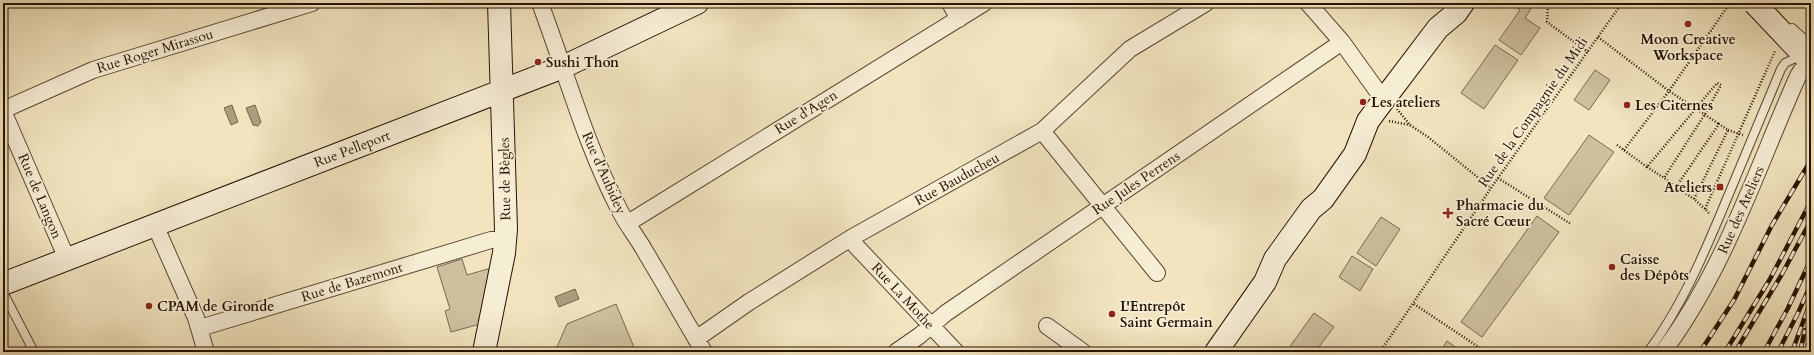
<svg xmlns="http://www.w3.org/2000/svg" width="1814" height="355" viewBox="0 0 1814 355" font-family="Cardo,serif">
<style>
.green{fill:#cec09f;stroke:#7a6950}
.water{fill:#ac9d7e;stroke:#76654c}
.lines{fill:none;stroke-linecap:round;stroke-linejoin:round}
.lane-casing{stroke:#594630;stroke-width:10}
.street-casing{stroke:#594630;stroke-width:18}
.secondary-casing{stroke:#261200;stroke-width:24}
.path{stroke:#261200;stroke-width:2.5;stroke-dasharray:1 2;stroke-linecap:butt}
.lane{stroke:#f6edd5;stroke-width:8}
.street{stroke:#f6edd5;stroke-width:16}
.secondary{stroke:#f6edd5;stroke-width:22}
.rail-casing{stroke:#261200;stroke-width:4.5}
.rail{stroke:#f6edd5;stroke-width:3;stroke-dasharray:9;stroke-linecap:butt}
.secondary-bridge-casing{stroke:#261200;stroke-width:24;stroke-linecap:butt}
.secondary-bridge{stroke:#f6edd5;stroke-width:22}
.poi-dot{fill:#8f2418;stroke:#f6edd5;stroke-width:1.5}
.labels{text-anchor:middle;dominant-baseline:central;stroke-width:3.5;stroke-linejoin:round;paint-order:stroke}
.poi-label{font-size:14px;font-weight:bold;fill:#261200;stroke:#f6edd5;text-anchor:start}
.street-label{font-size:14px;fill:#261200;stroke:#f6edd5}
</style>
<rect width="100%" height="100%" fill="#f1e4bf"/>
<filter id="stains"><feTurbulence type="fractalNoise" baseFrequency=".005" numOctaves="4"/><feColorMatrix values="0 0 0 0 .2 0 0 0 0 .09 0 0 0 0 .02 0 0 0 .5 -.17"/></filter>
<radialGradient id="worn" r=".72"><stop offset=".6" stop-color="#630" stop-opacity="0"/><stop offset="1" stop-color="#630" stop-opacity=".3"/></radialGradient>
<path class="green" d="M1510,3H1529L1533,6L1525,18L1540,28L1521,55L1499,40L1520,10Z
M1495,45L1518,60L1484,109L1461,93Z
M1595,70L1610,80L1589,110L1574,100Z
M1589,135L1614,152L1569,215L1544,198Z
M1537,216L1559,232L1482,337L1461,322Z
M1381,217L1400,229L1376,266L1357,253Z
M1352,256L1373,269L1360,291L1339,277Z
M462,259L467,275L491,268L480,324L451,332L445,311L450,309L437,267Z
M616,304L636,352H546L557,347L567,324Z
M1314,313L1334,327L1315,352H1286Z
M1447,341L1462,352H1440Z"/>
<path class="water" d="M232,105L238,122L231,125L224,108Z
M255,105L261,122L258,126L253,125L246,108Z
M575,289L579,299L559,307L555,297Z"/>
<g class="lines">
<g class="lane-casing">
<path id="lane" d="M1792,28L1811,45
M3,292L34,352
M1648,352C1682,306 1704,254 1726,201C1744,157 1763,113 1781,69L1785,63L1802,55"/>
</g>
<g class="street-casing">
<path id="street" d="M540,3C566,72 585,143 619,209C626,224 638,238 646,253C666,286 684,319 704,352
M950,3L959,19
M1308,3L1342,42L1378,92L1385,98
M3,110L93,70L312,3
M3,111L67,259
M1042,131L1157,273
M628,223L984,3
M155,225L196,318L206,352
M851,238L856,246L956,352
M1047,326L1083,352
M200,328L491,240H505
M696,339L749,302L851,238L1042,131L1130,49L1206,3
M896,352L919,336L946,313L1342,42
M1663,352C1725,269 1756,170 1798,76L1801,71L1811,66"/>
</g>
<g class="secondary-casing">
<path id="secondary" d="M1758,7L1811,63
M3,284L563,67L697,3
M484,352L504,253L506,229L499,3
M1216,352L1265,282L1275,259L1311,209L1323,199L1355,154L1368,121L1385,98L1438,28L1456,13L1463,3"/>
</g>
<path class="path" d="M1543,3L1548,6L1547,22L1588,52
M1598,37L1669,91L1719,124
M1397,109L1410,125L1428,137L1491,188
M1389,121L1410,125
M1728,130L1743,135
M1617,145L1647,167L1717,83L1721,85L1705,114L1664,178L1676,187L1719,124L1728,130L1694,199L1705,209
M1624,150L1669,91L1730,3
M1647,167L1664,178
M1498,178L1571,224
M1676,187L1694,199
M1709,213L1705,209L1775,51
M1414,304L1483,350
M1380,352L1491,188L1622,3"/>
<use href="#lane" class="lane"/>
<use href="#street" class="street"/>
<use href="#secondary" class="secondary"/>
<g class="rail-casing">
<path id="rail" d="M1700,352L1734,300L1772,225L1811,160
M1725,352L1770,279L1811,201
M1735,352L1782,274L1811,220
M1764,352L1788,308L1811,259
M1778,352L1798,313L1811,284
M1792,352L1810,303
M1800,352L1805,330"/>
</g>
<use href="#rail" class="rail"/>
<g class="secondary-bridge-casing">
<path id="secondary-bridge" d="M1754,3L1758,7"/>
</g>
<use href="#secondary-bridge" class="secondary-bridge"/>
</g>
<g class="poi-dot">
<circle cx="1688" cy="24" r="4"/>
<circle cx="538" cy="62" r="4"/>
<circle cx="1363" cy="102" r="4"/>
<circle cx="1627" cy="105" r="4"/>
<rect x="1716" y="183" width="8" height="8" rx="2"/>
<path d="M1446 207h4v4h4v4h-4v4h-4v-4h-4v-4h4z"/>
<circle cx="1612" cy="267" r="4"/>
<circle cx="149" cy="306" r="4"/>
<circle cx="1112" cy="314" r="4"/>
</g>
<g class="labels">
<g class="poi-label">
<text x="1688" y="39" text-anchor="middle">Moon Creative<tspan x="1688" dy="16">Workspace</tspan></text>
<text x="546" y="62">Sushi Thon</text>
<text x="1371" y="102">Les ateliers</text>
<text x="1635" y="105">Les Citernes</text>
<text x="1712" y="187" text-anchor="end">Ateliers</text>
<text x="1456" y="205">Pharmacie du<tspan x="1456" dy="16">Sacré Cœur</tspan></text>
<text x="1620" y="259">Caisse<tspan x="1620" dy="16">des Dépôts</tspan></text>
<text x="157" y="306">CPAM de Gironde</text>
<text x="1120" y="306">L'Entrepôt<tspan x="1120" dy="16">Saint Germain</tspan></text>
</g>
<g class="street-label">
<text transform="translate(155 51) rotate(-17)">Rue Roger Mirassou</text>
<text transform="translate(806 112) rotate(-32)">Rue d'Agen</text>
<text transform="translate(1533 112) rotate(-55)">Rue de la Compagnie du Midi</text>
<text transform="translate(352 149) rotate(-21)">Rue Pelleport</text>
<text transform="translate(604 173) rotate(66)">Rue d'Aubidey</text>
<text transform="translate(505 179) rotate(-91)">Rue de Bègles</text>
<text transform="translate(957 179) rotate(-29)">Rue Bauducheu</text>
<text transform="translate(1136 183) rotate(-34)">Rue Jules Perrens</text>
<text transform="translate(40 196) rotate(67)">Rue de Langon</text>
<text transform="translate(1741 210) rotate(-66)">Rue des Ateliers</text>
<text transform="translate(352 282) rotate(-17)">Rue de Bazemont</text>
<text transform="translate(903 296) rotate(47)">Rue La Mothe</text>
</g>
</g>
<rect width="1814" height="355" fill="none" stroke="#f1e4bf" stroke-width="16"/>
<rect x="4" y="4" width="1806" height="347" fill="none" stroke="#261200" stroke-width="2"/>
<rect x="8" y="8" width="1798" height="339" fill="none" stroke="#261200"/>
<rect width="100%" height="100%" filter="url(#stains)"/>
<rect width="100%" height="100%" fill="url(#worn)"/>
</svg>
